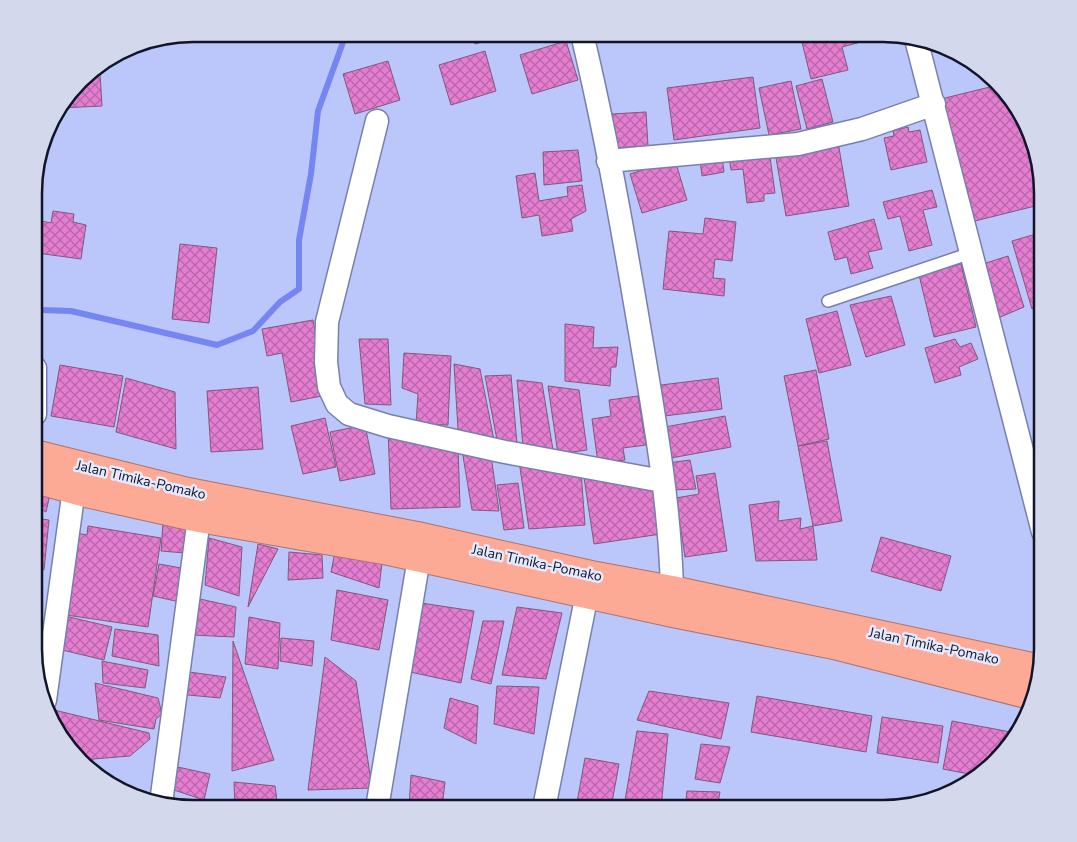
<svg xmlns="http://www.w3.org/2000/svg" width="1077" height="842" viewBox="0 0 1077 842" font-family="'Nunito Sans',sans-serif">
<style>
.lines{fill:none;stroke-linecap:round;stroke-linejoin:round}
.stream{stroke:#7585f2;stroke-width:6}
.building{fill:url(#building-cross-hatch);stroke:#825879}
.lane-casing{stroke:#7680b0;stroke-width:14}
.street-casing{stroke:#7680b0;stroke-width:25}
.highway-casing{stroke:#aa756f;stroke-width:30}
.lane{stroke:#fff;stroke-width:11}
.street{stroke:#fff;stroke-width:22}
.highway{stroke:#fca995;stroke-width:28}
.labels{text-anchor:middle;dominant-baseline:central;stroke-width:5;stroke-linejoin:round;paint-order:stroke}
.street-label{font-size:14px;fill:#121528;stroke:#e4e9fe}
.rim{fill:none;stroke:#121528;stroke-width:2.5}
</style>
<defs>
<pattern id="building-cross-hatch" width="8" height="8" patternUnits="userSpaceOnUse" patternTransform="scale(1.25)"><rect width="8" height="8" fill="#e57ed1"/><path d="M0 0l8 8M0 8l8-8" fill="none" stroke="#b866aa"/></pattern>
</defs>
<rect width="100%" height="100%" fill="#bbc6fa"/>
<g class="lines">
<path class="stream" d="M41,310L71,311L217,345L253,331L280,302L299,289V240L311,174L318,111L346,34"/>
</g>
<path class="building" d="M472,34H511L475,44Z
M800,34H875L876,38L842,47L848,70L811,79Z
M566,41L578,80L532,94L520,55Z
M485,51L496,91L451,105L439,65Z
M388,61L400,100L355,114L343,74Z
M100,73L102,106L60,108L88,74Z
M753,77L760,128L674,140L667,88Z
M822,79L833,122L807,129L796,86Z
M791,81L801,129L769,135L759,88Z
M998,85L1027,123L1043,194V204L971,222L941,99Z
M646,112L648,146L614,148L612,114Z
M908,127L909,132L920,130L927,162L891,170L884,138L894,136L893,131Z
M838,142L849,206L786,216L775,152Z
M578,150L582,181L544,185L543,152Z
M769,150L775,193L764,194V201L747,203L743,169L731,170L729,155Z
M722,157L724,172L702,176L700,160Z
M675,160L687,200L642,213L630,174Z
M535,173L539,201L568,196L567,187L582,185L586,211L571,219L573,231L542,236L539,215L522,218L516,176Z
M932,190L937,207L923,210L932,245L909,251L900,216L888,219L883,202Z
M53,211L74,214L73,222L86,225L81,259L37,253L41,221L51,223Z
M705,218L736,222L732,261L715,259L713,278L725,279L724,296L663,289L669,231L703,234Z
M874,219L882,249L868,252L873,268L851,274L847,257L835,260L828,232Z
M1043,232V305L1032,309L1012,241Z
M180,244L217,248L209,323L172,319Z
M1008,256L1024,307L998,318L983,264Z
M961,264L976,327L934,337L919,275Z
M891,296L905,345L866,357L850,305Z
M837,311L851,365L819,373L806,319Z
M313,320L327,395L291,402L282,353L267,356L262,329Z
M565,324L594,327L593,348L618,347L616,367H611L610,386L565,381Z
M359,339H388L391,405L365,404Z
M955,339L960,347L971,343L978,359L959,367L961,375L935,383L925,348Z
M404,353L451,356L448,425L416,424L418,394L402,388Z
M454,364L480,369L494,440L458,429Z
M60,365L123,376L114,427L51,416Z
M816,370L829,439L798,446L784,376Z
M511,375L517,444L497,440L485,376Z
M126,378L175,392L176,449L116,432Z
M718,378L722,409L664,416L661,385Z
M517,380L542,383L554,456L523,446Z
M548,386L579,390L587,450L558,454Z
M258,387L263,449L211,452L207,391Z
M638,396L646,445L623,448L625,460L598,463L592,419L611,416L609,400Z
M725,416L731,447L671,458L665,427Z
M325,418L336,467L303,474L291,426Z
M365,425L375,474L340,481L330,432Z
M388,429L458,446L460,507L391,509Z
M1043,439V472H1040L1029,443Z
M827,441L842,521L813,526L798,446Z
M462,450L491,456L499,511L472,510Z
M690,460L696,489L672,490L668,463Z
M519,461L581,471L585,525L529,529Z
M583,471L654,485L661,534L594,544Z
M715,473L727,551L685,557L676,498L699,494L696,476Z
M518,483L524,528L504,530L497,485Z
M34,488L51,490L46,512L34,505Z
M779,501L778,521L801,518L800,529L813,526L817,560L756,561L749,505Z
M34,518L49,520L44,570L34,567Z
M163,523L187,525L185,553L161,551Z
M88,526L161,538L148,627L66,615L71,532L87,535Z
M881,537L951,556L941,591L871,571Z
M209,538L242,547L239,596L205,585Z
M258,544L278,549L248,607Z
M289,552L322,555L323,578L288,580Z
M335,552L382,563L379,588L331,572Z
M159,564L187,569L180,602L153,596Z
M34,573H39L34,655Z
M337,590L388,600L379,650L331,640Z
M200,599L236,607L234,637L192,635Z
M421,603L474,611L461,683L410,672Z
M517,607L562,613L546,679L502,675Z
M65,616L112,627L104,660L58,649Z
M249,617L280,623L278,669L245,664Z
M483,621H504L491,684L471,679Z
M115,629L158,635L159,666L112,656Z
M281,638L314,641L312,666L280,661Z
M233,641L274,760L232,771Z
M325,657L356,681L372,788L308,790Z
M102,661L148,670L145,688L103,683Z
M189,672L226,677L220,698L178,694Z
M95,683L158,698L162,714L156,719L154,729L99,720Z
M497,686L539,687L534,734L494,724Z
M649,691L729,703L721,739L637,720Z
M757,696L872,716L866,752L751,732Z
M450,698L478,706L476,744L444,728Z
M50,709L149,733L150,739L130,756L93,759L91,770L50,719Z
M882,717L943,726L938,763L877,753Z
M952,721L1016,733L1003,754L974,775L943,769Z
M637,731L668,734L661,808L624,806Z
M701,744L730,747L720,783L695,779Z
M585,758L619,764L611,808H576Z
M173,766L210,774L204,800L171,789Z
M411,775L445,782L442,808H409Z
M234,782L275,786L278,808H235Z
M687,791L720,792L717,808H685Z"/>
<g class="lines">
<g class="lane-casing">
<path id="lane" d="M828,301L971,253"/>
</g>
<g class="street-casing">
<path id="street" d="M582,34C606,134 624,237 641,338C655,422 670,505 672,590
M916,39L1043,532
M377,121L327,322L326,362L329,387L337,404L349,414L388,426L505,452L662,481
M608,161L798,144L862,129L934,104
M35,414V368
M45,700L74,489
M161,803L199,518
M377,808L419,558
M544,808L587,594"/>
</g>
<g class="highway-casing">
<path id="highway" d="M35,454L188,492L417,536L591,575L672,590L1041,669
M35,479L86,493L199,518L389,551L673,613L834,645L1034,696"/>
</g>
<use href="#lane" class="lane"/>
<use href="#street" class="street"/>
<use href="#highway" class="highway"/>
</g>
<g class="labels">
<g class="street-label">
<text transform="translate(141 480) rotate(13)">Jalan Timika-Pomako</text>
<text transform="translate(537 563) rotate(12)">Jalan Timika-Pomako</text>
<text transform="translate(934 646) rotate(12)">Jalan Timika-Pomako</text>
</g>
</g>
<path d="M0 0H1077V842H0ZM193 42H883A151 151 0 0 1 1034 193V649A151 151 0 0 1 883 800H193A151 151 0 0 1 42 649V193A151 151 0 0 1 193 42Z" fill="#d3d8ed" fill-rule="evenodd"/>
<path class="rim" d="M193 42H883A151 151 0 0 1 1034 193V649A151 151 0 0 1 883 800H193A151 151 0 0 1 42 649V193A151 151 0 0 1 193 42Z"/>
</svg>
